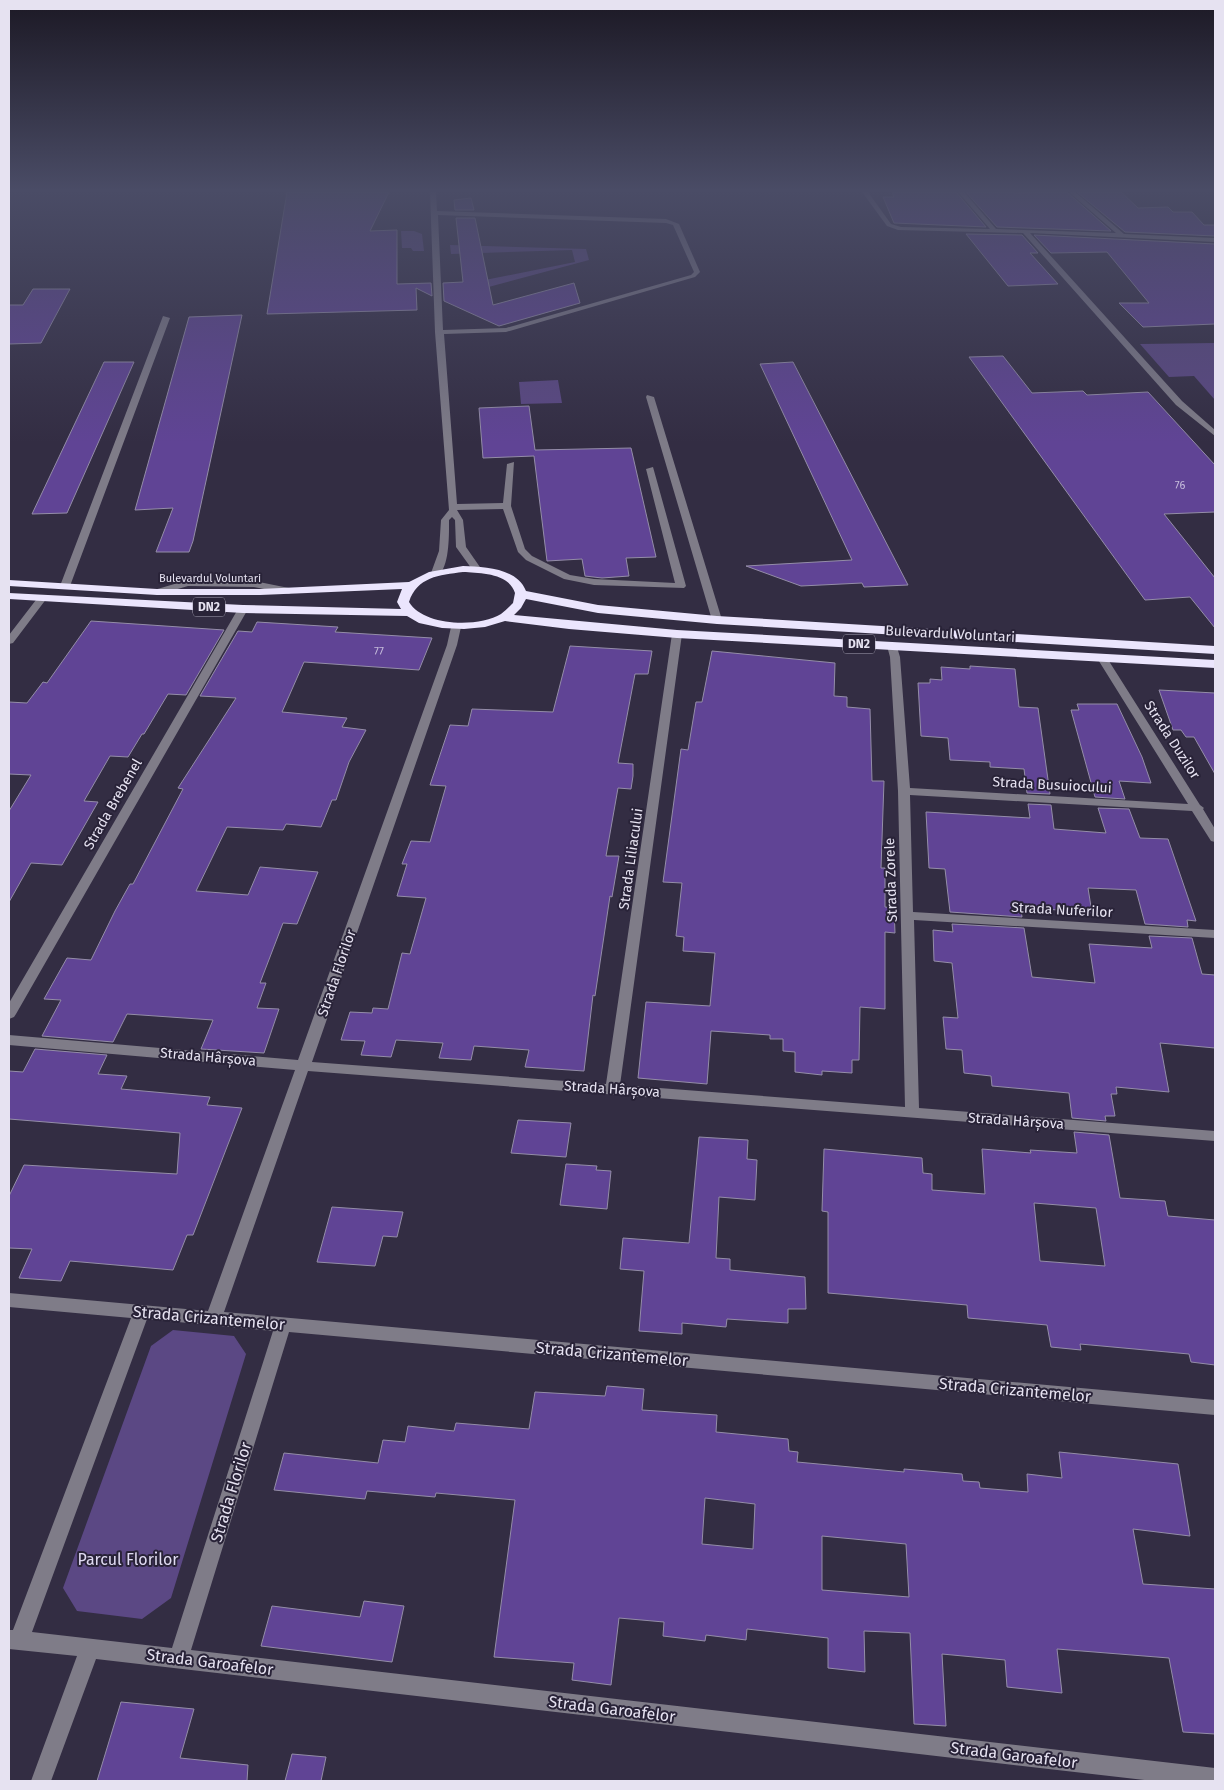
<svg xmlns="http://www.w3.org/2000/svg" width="1224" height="1790" viewBox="0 0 1224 1790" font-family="'Fira Sans',sans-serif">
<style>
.green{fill:#5b4884}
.building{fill:#604495;stroke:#948da8;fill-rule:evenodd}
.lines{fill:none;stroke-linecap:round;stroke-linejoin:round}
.minor{fill:#7f7c88;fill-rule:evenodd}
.highway{fill:#ebe5fd;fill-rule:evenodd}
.labels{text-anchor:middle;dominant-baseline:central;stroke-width:4;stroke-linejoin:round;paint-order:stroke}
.number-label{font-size:11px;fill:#c4bada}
.far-street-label{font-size:11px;fill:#e6e2f1;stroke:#292338}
.shield{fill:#292338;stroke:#ada9ba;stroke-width:1}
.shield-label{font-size:12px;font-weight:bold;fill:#e6e2f1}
.street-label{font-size:14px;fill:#e6e2f1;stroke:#292338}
.near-street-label{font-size:16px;fill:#e6e2f1;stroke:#292338}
.near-park-label{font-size:16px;fill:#e0dbf2;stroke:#292338}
</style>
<rect width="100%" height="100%" fill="#332d43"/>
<path class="green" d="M401,231H414L422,234L424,251H413L411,248H402Z
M450,245L586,249L589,260L455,296V286L575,262L572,250L451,254Z
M1215,343V400L1194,376L1169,377L1140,344Z
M558,380L562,403L521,404L519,382Z
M173,1330L234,1336L246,1354L171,1598L142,1619L77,1611L63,1588L151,1346Z"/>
<path class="building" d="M287,192H389L370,231L397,230V284L431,283L432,296L416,288L417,310L267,314Z
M892,192H956L986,227L894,223L883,197H894Z
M966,192H1013L1015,193L1067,192L1111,231L997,227Z
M1077,192H1121L1138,208L1168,207L1173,212H1192L1204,225H1215V236L1125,232Z
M471,198L474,210H455L454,200Z
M456,218H475L493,305L574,283L580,303L499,326L444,301L443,283L463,282Z
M966,234L1022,235L1038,253H1030L1058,284L1008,286Z
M1034,235L1215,244V324L1143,327L1119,303H1149L1107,252L1051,253Z
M33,289H70L41,343L9,344V305H23Z
M242,315L193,541L189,552H156L173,508L135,510L189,317Z
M1003,356L1032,393L1083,391L1087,395L1148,392L1215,465V512L1164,514L1215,578V628L1190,597L1145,600L969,357Z
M104,362H134L67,513L32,514Z
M793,362L908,585L864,587L862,583L801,586L746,566L852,560L760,364Z
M529,406L535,450L631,448L656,557L626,558L629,576L602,578L585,576L582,559L547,561L534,456L483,458L479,408Z
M91,621L224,630L186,695L168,694L144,734H142L128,757L110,756L84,801L98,802L62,865L31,863L9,902V811L31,775L9,774V702L27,703L43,682L47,683Z
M257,622L338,627L335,632L432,638L419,670L304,662L282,712L347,718L342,727L366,730L349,762L336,800H332L321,827L286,824L283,830L227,827L196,891L248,895L260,867L318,872L297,924L283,923L260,983H266L257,1008L279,1009L264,1053L201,1049L213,1020L127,1014L113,1042L42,1036L61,1000L44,999L67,958L91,960L115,911L130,884H133L183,789L178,788L236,698L200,696L238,631L252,632Z
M570,646L652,651L648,674H635L618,763L633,764V776L631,789L618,788L606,856H619L612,897L610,896L595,996L593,995L584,1071L525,1067L529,1050L474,1046L471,1060L439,1058L443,1043L396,1040L391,1057L361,1055L365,1041L341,1040L350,1012L372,1013L373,1008L388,1009L402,953L410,954L426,898L397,896L407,864H402L411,841L430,842L446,786L430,785L450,725L468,726L472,709L553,712Z
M712,651L835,663L834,696L847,697V707L870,709L872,781H884L881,868H885V907L894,908L895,933L885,932V1009L860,1007L859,1060H852V1073L822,1071V1075L795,1072V1052L783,1051V1039H770V1035L711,1031L707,1084L638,1078L646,1002L710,1006L715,953L683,951L684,937L676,936L682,883L663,882L681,749L688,750L696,702H702Z
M970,666L1015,669L1019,707L1038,708L1050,794L1027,793L1024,769L990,767V762L950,760L948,738L921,736L918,683H930V679L942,680L941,667L970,669Z
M1159,690L1215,693V774L1194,737H1186L1181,730H1173Z
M1077,704H1117L1142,757L1151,783L1119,781L1125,799L1095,797L1071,710H1079Z
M1028,804L1051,805L1054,829L1106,833L1098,808L1129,809L1140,838L1168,839L1196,921L1187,920L1188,927L1145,924L1136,890L1088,888L1092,913L1023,907L1024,910H1021L1022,917L950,912L945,869L929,868L926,812L1030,818Z
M952,924L1024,928L1032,977L1095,983L1089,944L1152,948L1149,936L1192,938L1202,974L1215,975V1048L1160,1043L1169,1092L1116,1087L1117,1094H1111L1115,1116H1105L1106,1121L1072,1118L1069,1093L992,1086L991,1076L964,1073L962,1050L946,1049L943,1017L958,1018L952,963L934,961L933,930L953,932Z
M35,1049L107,1055L98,1074L127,1076L121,1089L210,1097L207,1105L242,1108L193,1235H187L173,1270L70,1261L61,1281L19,1278L32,1249L9,1248V1196L24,1165L177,1174L180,1133L9,1119V1071L23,1072Z
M518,1120L571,1123L566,1157L511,1153Z
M1074,1132L1109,1135L1120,1198L1165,1201L1168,1216L1215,1220V1365L1191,1362L1189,1354L1080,1344L1081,1350L1051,1347L1047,1325L968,1318L967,1305L828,1293V1212L822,1211L824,1149L922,1158L923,1173L932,1174V1190L985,1194L982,1149L1031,1153L1030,1150L1077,1153ZM1034,1203L1096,1208L1105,1266L1040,1261Z
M699,1137L748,1140L747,1159L757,1160L755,1200L719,1197L716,1258L730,1259V1270L805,1277L806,1309H788V1323L727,1319L726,1327L682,1323V1334L639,1331L644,1271L620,1269L623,1238L689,1243Z
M566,1164L597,1166L596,1170L611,1171L607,1209L560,1205Z
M332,1207L403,1212L397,1237L383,1236L375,1266L317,1262Z
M607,1386L644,1389L642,1410L717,1415L716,1432L788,1439L789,1451L798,1452L797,1462L904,1472V1469L962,1474L963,1481L979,1482L980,1488L1028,1492L1027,1474L1062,1478L1059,1452L1178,1464L1190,1536L1133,1529L1143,1584L1215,1589V1734L1183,1732L1169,1658L1057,1649L1062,1693L1007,1687L1005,1660L942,1654L946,1726L914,1724L910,1633L864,1631L865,1672L828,1668V1638L747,1629L746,1640L706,1635L705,1641L663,1636L664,1622L619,1618L611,1685L572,1680L574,1663L494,1657L515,1500L436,1493L435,1497L367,1491L365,1499L274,1490L284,1453L378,1463L383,1440L405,1442L408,1426L454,1431L456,1423L529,1429L535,1392L605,1396ZM705,1498L755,1504L753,1549L702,1544ZM822,1536L906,1544L909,1597L822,1590Z
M364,1601L404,1606L392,1662L261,1646L272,1606L360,1617Z
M121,1702L194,1709L180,1758L248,1765L247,1781H97Z
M292,1754L326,1757L321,1781H285Z"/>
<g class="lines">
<path class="minor" d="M430,192H436L437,211L666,219L679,224L700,272L695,277L506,332L444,334L457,504L503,503L507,464L514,462L511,506L525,549L532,556L570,575L594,579L675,583L646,469L653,467L686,586L684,588L594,585L564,579L526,560L518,552L503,509L457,510L463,520L466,547L482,570L480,572H474L456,547L455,520L452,517L449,520C449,533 450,571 436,576L431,573L439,551L441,520L449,510L435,332ZM438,215L666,223L673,225L694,272L691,275L506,328L443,330Z
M862,192H868L891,224L901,227L990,229L958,192H964L996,229L1116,233L1069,192H1075L1124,234L1215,238V242L1030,233L1182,401L1215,430V436L1176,405L1023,233L898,230L887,226Z
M163,316L170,318L70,586L68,588H62L60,586Z
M647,395L654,397L722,620L721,622L717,623L712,620L646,397Z
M188,580L254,581L289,588L294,591L289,594L254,587L188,586L157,595L152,592L154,590Z
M42,595L47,598L13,643L9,644V635L39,596Z
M243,606L248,609L16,1014L14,1017L9,1019V1003L238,609Z
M456,624L461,627L457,645L312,1062L606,1084L672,634L677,631L682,634L620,1085L905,1107L898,791L890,657L887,646L888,644H896L900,657L910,788L1188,804L1097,658L1102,655L1107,658L1200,805L1204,808L1203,809L1215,829V842L1211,841L1192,811L910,795L913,912L1215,930V938L914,920L919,1108L1215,1131V1141L308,1071L224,1312L1215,1400V1415L289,1332L191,1650L1215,1768V1781H1153L96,1659L51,1781H31L77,1656L9,1649V1630H13L131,1318L9,1307V1293L208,1311L295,1070L9,1045V1035L298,1060L447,645L451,627ZM147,1319L273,1331L172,1648L32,1632Z"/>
<path class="highway" d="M463,566C485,567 517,568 526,591L598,605L717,616L1215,646V654L717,624L598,613L526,599L521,608L514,615L677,630L1215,660V668L677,638L569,629L505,621L485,627L464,629L442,628L419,623L407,616L243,613L9,599V593L243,605L401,609L397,602L402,589L260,595H157L9,586V580L157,589H260L409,582L429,572ZM463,572C480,573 509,573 515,593L513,603C509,607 505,611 501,614C478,628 423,626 409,602C417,577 439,575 463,572Z"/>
</g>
<linearGradient id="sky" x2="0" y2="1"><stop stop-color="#1c1925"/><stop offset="0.43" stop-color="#4a4c66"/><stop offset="1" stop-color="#4a4c66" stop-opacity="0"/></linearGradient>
<rect width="1224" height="442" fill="url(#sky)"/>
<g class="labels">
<g class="number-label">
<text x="1180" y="485">76</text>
<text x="379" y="651">77</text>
</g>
<g class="far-street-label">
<text x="210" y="578">Bulevardul Voluntari</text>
</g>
<g class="shield">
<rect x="193" y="597.5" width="32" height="19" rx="4"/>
<rect x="843" y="634.5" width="32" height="19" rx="4"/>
</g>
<g class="shield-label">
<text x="209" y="607">DN2</text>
<text x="859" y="644">DN2</text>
</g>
<g class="street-label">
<text transform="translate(950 634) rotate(3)">Bulevardul Voluntari</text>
<text transform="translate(1172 740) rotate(57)">Strada Duzilor</text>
<text transform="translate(1052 785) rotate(3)">Strada Busuiocului</text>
<text transform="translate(113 804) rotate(-60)">Strada Brebenel</text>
<text transform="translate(631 859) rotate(-82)">Strada Liliacului</text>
<text transform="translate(891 880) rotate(-92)">Strada Zorele</text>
<text transform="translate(1062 910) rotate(3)">Strada Nuferilor</text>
<text transform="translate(337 973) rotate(-71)">Strada Florilor</text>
<text transform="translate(208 1057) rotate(5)">Strada Hârșova</text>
<text transform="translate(612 1089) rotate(4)">Strada Hârșova</text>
<text transform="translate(1016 1121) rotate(4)">Strada Hârșova</text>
</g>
<g class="near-street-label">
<text transform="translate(209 1318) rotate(5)">Strada Crizantemelor</text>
<text transform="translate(612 1354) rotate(5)">Strada Crizantemelor</text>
<text transform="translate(1015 1390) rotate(5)">Strada Crizantemelor</text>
<text transform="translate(231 1492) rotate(-73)">Strada Florilor</text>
<text transform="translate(210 1662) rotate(7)">Strada Garoafelor</text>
<text transform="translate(612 1709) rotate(7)">Strada Garoafelor</text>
<text transform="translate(1014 1755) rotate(7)">Strada Garoafelor</text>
</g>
<g class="near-park-label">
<text x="128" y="1559">Parcul Florilor</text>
</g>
</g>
<rect width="1224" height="1790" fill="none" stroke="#e6e2f1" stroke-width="20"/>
</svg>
